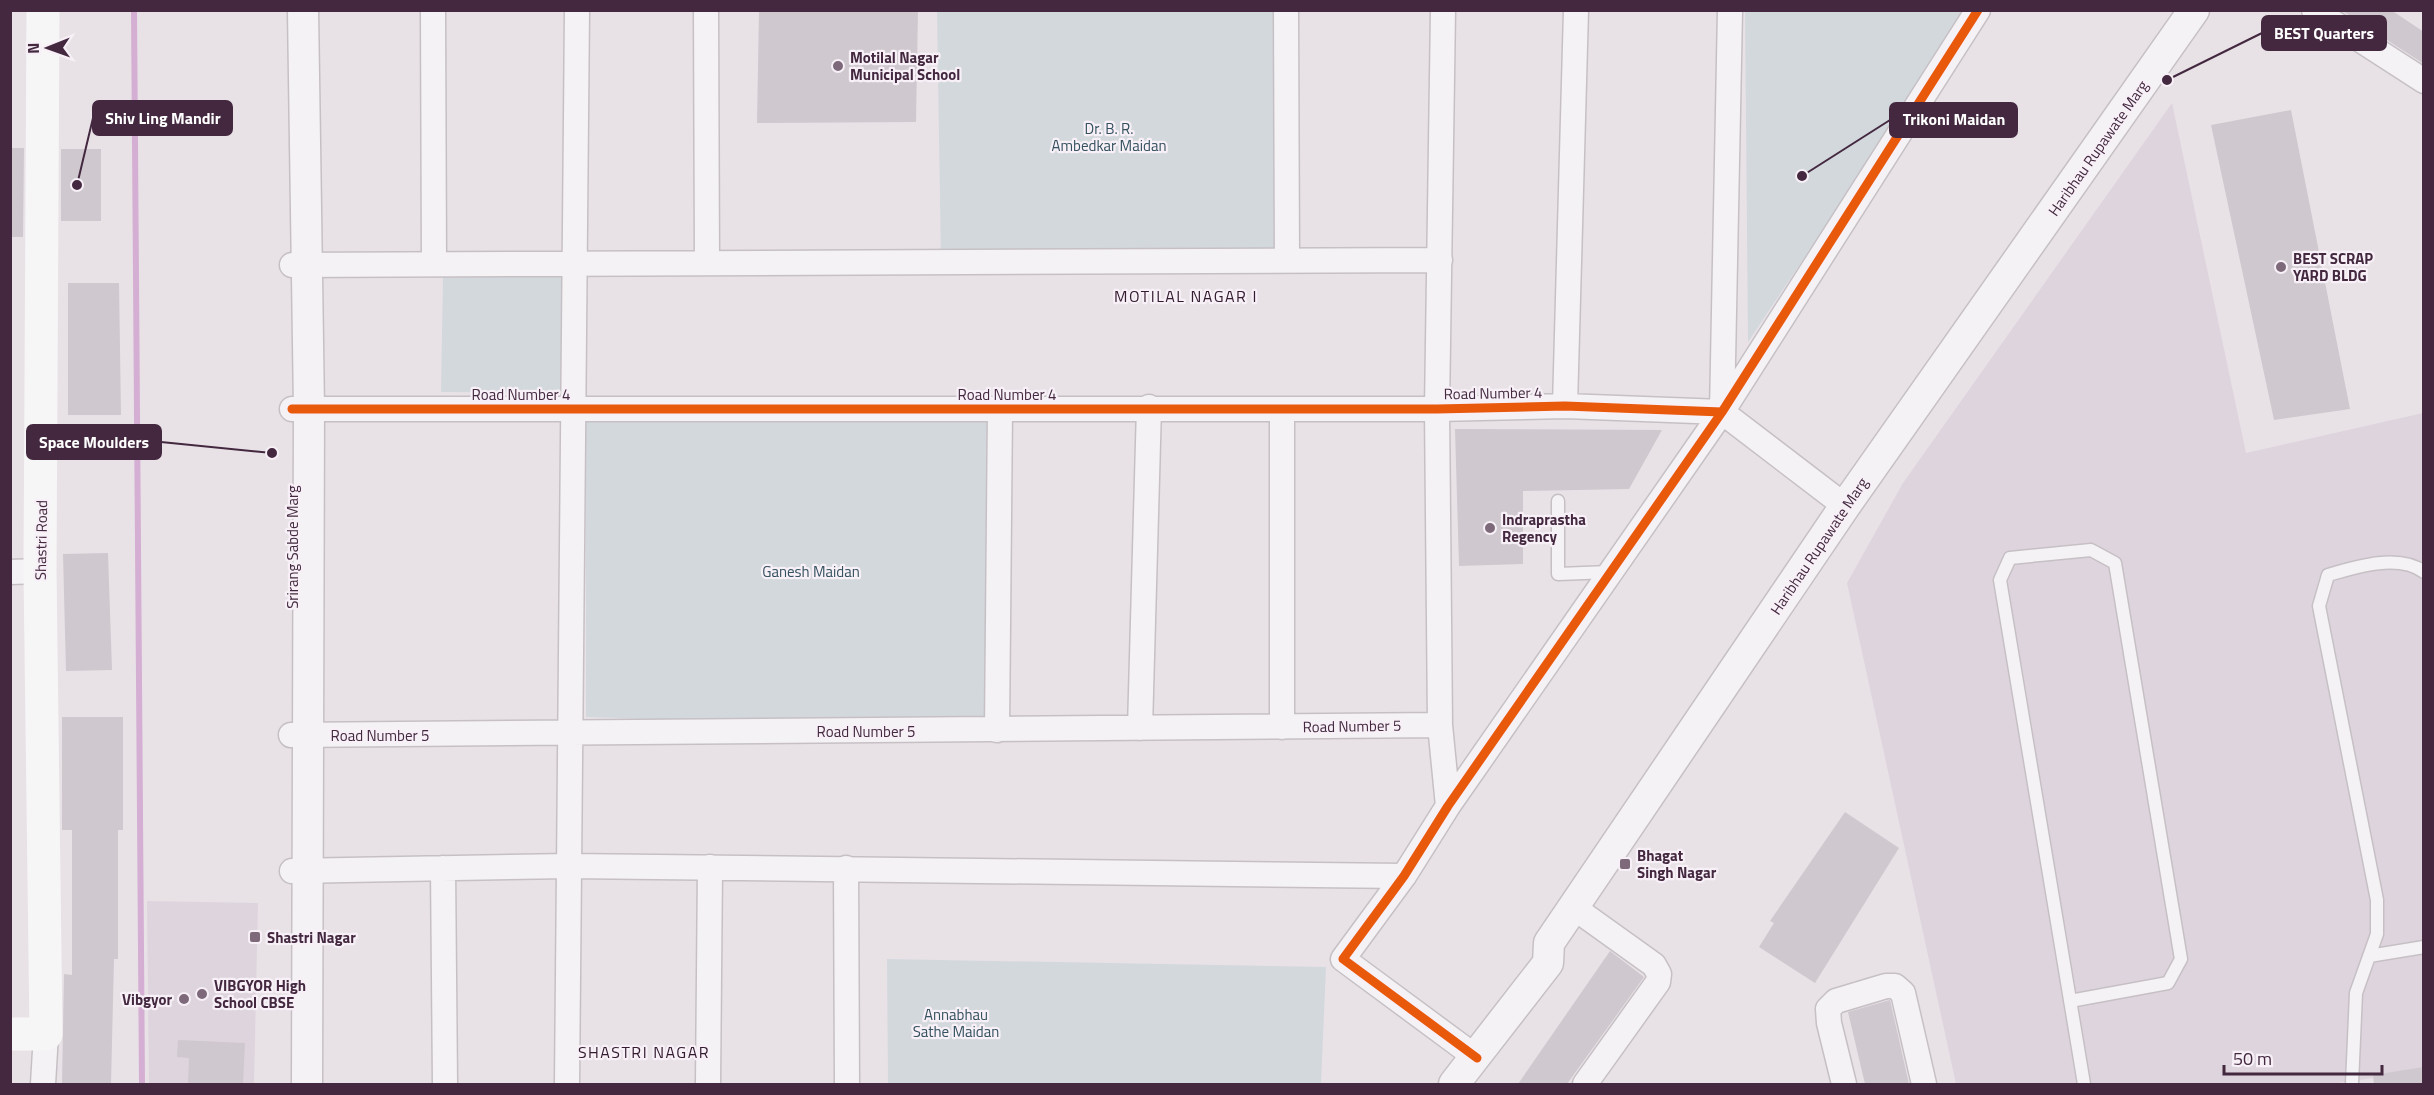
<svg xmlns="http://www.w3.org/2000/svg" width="2434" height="1095" viewBox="0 0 2434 1095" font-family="'Titillium Web',sans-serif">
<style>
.built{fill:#ded4dd}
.green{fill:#d3d8dd}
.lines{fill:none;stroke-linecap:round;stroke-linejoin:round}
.stream{stroke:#d4afd3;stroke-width:6}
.building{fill:#cfc8ce}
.service-casing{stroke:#c6c0c5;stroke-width:15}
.minor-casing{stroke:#c6c0c5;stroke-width:27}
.tertiary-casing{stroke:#c6c0c5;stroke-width:33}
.service{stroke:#f4f2f4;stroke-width:12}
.minor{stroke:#f4f2f4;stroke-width:24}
.tertiary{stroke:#f4f2f4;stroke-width:30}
.secondary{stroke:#f7f6f7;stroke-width:33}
.cycleway-casing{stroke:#f7f0f7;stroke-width:13}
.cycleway{stroke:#e8590c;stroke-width:9}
.poi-dot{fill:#7d697a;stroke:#f7f0f7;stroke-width:2}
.labels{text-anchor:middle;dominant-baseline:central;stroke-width:4.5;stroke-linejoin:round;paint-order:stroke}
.poi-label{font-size:15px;font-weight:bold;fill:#43283f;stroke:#f7f0f7;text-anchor:start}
.park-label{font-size:15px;fill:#34515f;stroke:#f7f0f7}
.street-label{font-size:15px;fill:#43283f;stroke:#f7f0f7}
.neighbourhood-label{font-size:16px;letter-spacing:1.5px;fill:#331a2f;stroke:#f7f0f7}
.leader{fill:none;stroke:#43283f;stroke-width:2}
.callout-dot{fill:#43283f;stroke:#f7f0f7;stroke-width:2}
.callout{fill:#43283f;stroke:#43283f;stroke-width:2}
.callout-label{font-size:16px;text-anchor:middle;font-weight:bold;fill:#fff}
</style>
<rect width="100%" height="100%" fill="#e8e2e7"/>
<path class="built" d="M2172,103L2246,453L2423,413V1071L2331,1084H1956L1847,583L1903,483Z
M147,901L258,903L254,1084H149Z"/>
<path class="green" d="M937,11H1278L1280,260L941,262Z
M1745,11H1969L1748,342Z
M443,276L565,277L564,393L441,392Z
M586,419L987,420L996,729L586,717Z
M887,959L1326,967L1321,1084H888Z"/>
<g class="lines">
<path class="stream" d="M134,10L142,1084"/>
</g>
<path class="building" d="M759,10H918L916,122L757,123Z
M2341,10H2391L2424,32V64Z
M2291,110L2350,409L2274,420L2211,125Z
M10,148H24L23,237H10Z
M61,149H101V221H61Z
M68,283H119L121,415H68Z
M1455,429L1662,430L1629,489L1523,491V564L1459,566Z
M108,553L112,670L66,671L63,554Z
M62,717H123V830H118V959H114L111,1084H62L64,974L72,975V830H62Z
M1845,812L1899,848L1815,983L1759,947L1774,923L1770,921Z
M1610,951L1644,977L1567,1084H1518Z
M1890,1000L1909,1084H1865L1848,1012Z
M178,1040L245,1043L243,1084H188L189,1058L177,1057Z
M2424,1067V1084H2374L2373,1075Z"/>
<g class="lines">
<g class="service-casing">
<path id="service" d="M1558,501V574L1610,572
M2369,956L2424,947
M2070,1001L2168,983L2181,959L2115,563L2091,550L2010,558L2000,580L2084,1084
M2352,1084L2356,993L2377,934V900L2319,606L2328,575C2355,567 2399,553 2424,572"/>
</g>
<g class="minor-casing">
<path id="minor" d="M433,10L434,264
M706,10L707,263
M1286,10L1287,260
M1443,10L1437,409L1440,725L1448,806
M2314,10L2424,81
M292,265L1440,260
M1565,406L1576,10
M292,409H1437L1565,406L1722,412
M1722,412L1730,10
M1722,412L1845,506
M10,572L40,571
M1282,727V409
M1140,728L1149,407
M997,730L1000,409
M291,735L1440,725
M443,868L445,1084
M846,868L847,1084
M292,871L569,866L1404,876
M1573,907L1654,965L1659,974L1658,982L1585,1084
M1477,1058L1343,959L1404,876L1448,806L1722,412L1978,10
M43,1084L46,1034
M567,1084L577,10
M708,1084L710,867
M1844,1084L1829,1023L1828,1009L1836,1001L1886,986H1895L1903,993L1924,1084"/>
</g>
<g class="tertiary-casing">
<path id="tertiary" d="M303,10L309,409L307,1084
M1454,1084L1548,963L1549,943L1845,506L2194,10"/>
</g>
<use href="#service" class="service"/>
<use href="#minor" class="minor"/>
<use href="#tertiary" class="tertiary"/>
<path class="secondary" d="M10,1034H46L40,571L43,10"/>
<g class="cycleway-casing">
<path id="cycleway" d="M292,409H1437L1565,406L1722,412
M1477,1058L1343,959L1404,876L1448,806L1722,412L1978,10"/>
</g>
<use href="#cycleway" class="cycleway"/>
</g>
<g class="poi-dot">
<circle cx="838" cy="66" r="6"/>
<circle cx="2281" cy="267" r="6"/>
<circle cx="1490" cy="528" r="6"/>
<rect x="1619" y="858" width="12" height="12" rx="3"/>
<rect x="249" y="931" width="12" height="12" rx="3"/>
<circle cx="202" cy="994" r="6"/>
<circle cx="184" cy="999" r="6"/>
</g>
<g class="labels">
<g class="poi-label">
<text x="850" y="57">Motilal Nagar<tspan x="850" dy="17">Municipal School</tspan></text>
<text x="2293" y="258">BEST SCRAP<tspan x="2293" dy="17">YARD BLDG</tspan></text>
<text x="1502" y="519">Indraprastha<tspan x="1502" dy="17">Regency</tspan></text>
<text x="1637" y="855">Bhagat<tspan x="1637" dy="17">Singh Nagar</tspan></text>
<text x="267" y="937">Shastri Nagar</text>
<text x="214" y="985">VIBGYOR High<tspan x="214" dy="17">School CBSE</tspan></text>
<text x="172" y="999" text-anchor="end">Vibgyor</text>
</g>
<g class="park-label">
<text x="1109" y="128">Dr. B. R.<tspan x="1109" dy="17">Ambedkar Maidan</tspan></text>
<text x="811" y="571">Ganesh Maidan</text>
<text x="956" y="1014">Annabhau<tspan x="956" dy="17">Sathe Maidan</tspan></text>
</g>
<g class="street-label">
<text transform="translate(2098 148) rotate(-55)">Haribhau Rupawate Marg</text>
<text transform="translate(1493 393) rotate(-1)">Road Number 4</text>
<text x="521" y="394">Road Number 4</text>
<text x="1007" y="394">Road Number 4</text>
<text transform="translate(41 540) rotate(-89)">Shastri Road</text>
<text transform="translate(1819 546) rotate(-56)">Haribhau Rupawate Marg</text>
<text transform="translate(292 547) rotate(-90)">Srirang Sabde Marg</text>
<text transform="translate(1352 726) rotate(-1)">Road Number 5</text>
<text x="866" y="731">Road Number 5</text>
<text x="380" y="735">Road Number 5</text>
</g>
<g class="neighbourhood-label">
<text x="1186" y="296">MOTILAL NAGAR I</text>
<text x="644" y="1052">SHASTRI NAGAR</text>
</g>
</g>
<path class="leader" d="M2167 80L2262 33M77 185L93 118M1802 176L1890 120M272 453L161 442"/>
<g class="callout-dot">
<circle cx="2167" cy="80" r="6"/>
<circle cx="77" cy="185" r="6"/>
<circle cx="1802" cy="176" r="6"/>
<circle cx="272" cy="453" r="6"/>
</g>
<g class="callout">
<rect x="2262" y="16" width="124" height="34" rx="6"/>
<rect x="93" y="101" width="139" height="34" rx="6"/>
<rect x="1890" y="103" width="127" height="34" rx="6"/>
<rect x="27" y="425" width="134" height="34" rx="6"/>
</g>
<g class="callout-label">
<text x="2324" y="39">BEST Quarters</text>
<text x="163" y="124">Shiv Ling Mandir</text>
<text x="1954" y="125">Trikoni Maidan</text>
<text x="94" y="448">Space Moulders</text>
</g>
<rect width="2434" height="1095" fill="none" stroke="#43283f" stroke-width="24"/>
<g transform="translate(48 48) rotate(269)" stroke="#f7f0f7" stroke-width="4.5" paint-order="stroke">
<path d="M0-4.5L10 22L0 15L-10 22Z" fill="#43283f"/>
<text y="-9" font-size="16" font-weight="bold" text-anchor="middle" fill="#43283f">N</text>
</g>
<path d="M2224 1065v9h158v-9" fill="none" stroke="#43283f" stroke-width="3"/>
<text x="2233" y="1065" font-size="18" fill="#43283f" stroke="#f7f0f7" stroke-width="4.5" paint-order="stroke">50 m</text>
</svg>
